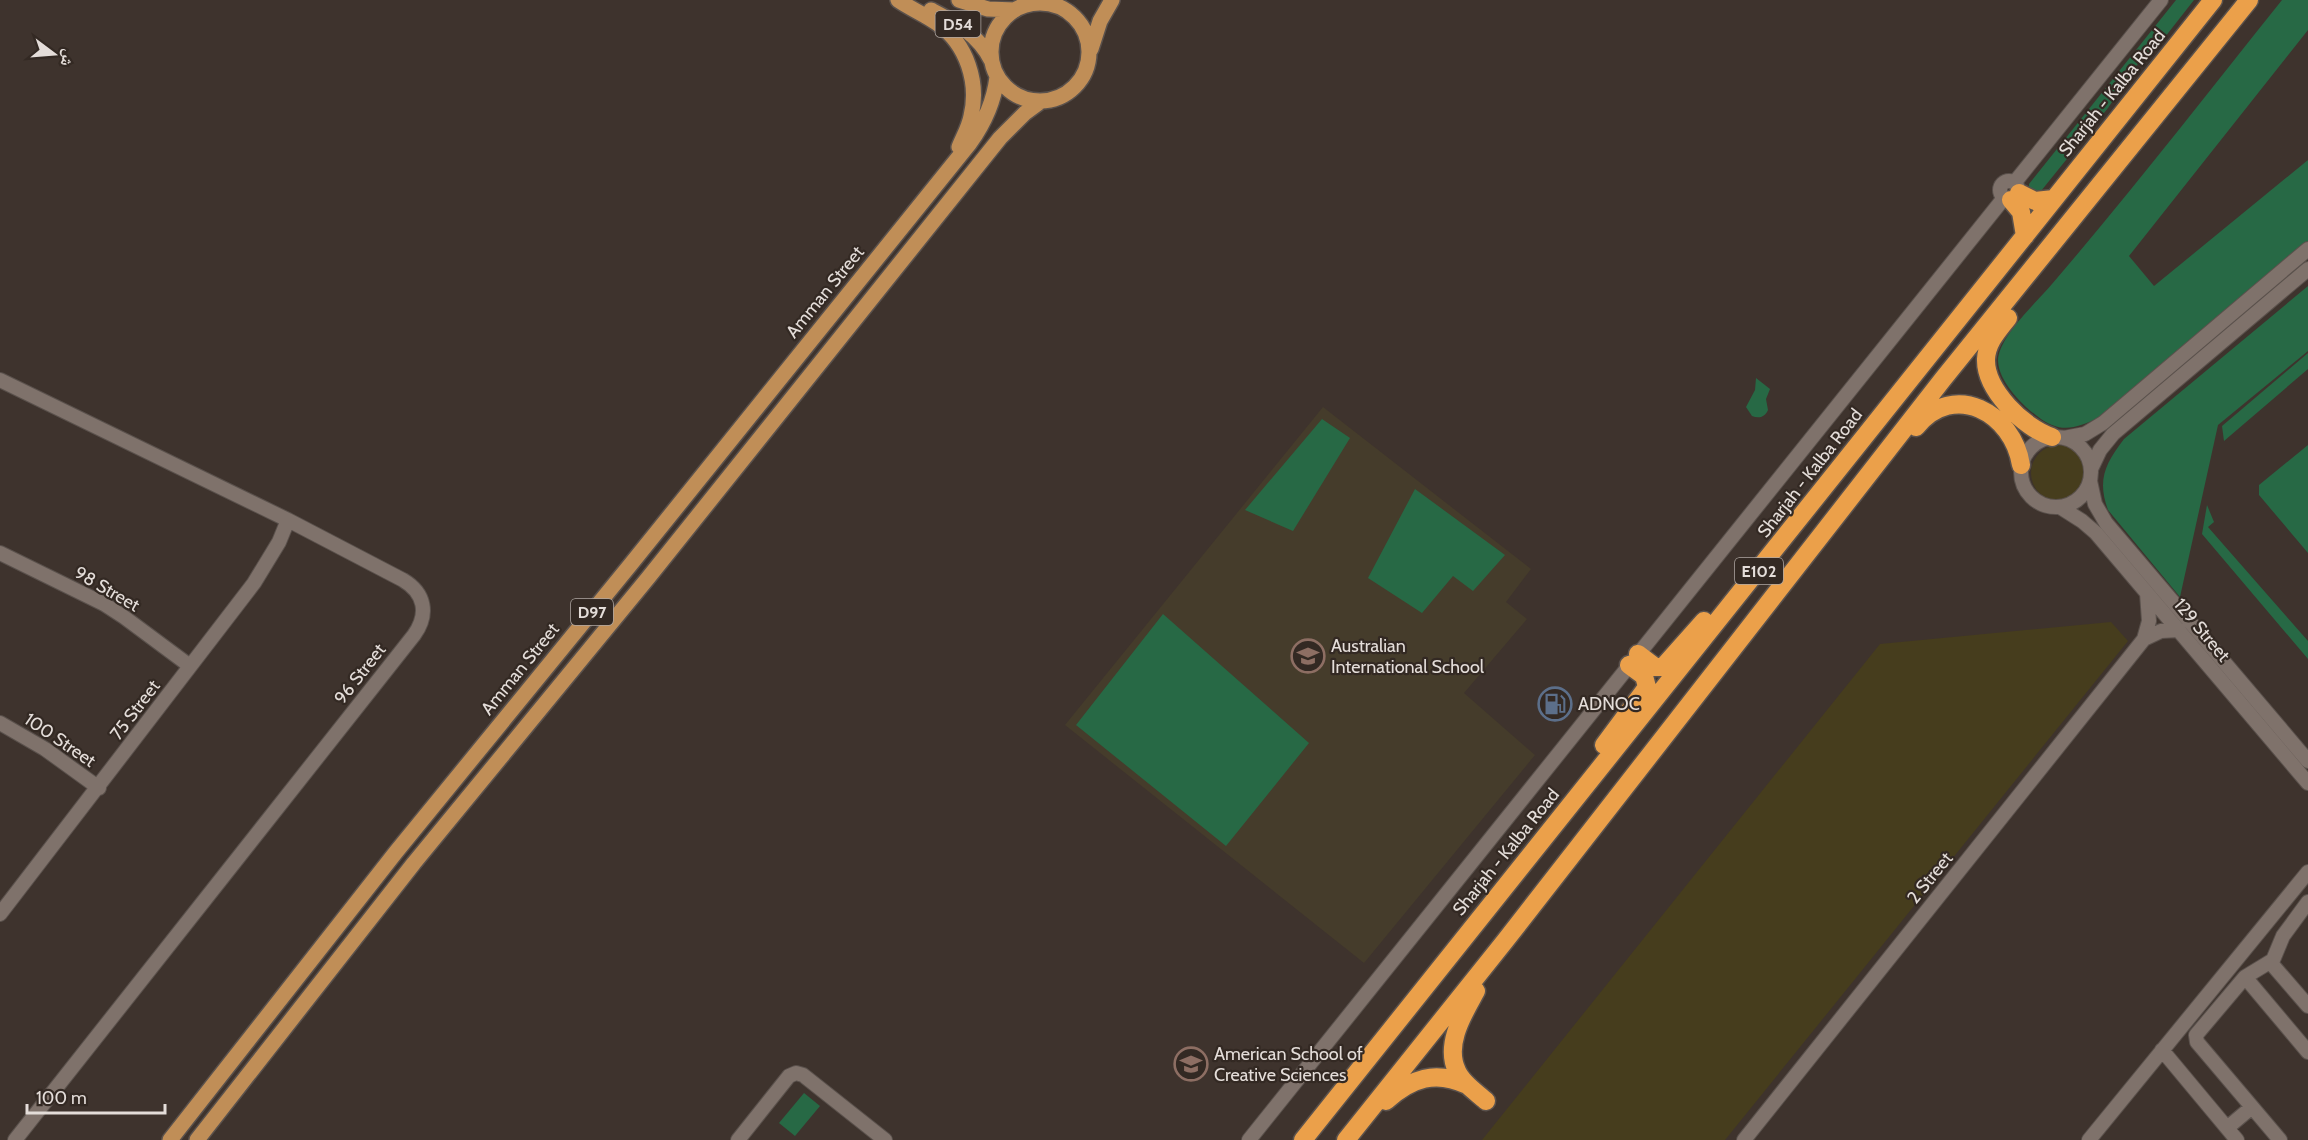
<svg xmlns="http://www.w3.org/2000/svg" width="2308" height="1140" viewBox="0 0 2308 1140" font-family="Cabin,'Noto Naskh Arabic',sans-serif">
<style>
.education{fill:#453c2b}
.green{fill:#276945}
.sand{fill:#463d1d}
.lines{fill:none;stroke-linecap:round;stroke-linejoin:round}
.minor-casing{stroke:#5a514c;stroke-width:16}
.major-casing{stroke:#5a514c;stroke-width:18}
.highway-casing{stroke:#5a514c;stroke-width:21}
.minor{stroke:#7f726b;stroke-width:14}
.major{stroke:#c08e57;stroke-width:15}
.highway{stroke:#eba04a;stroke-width:18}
.labels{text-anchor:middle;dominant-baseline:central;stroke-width:4.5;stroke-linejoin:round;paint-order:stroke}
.shield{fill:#332923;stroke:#afa7a2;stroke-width:1.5}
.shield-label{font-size:16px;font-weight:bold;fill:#e4ddd9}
.street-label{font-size:18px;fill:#e4ddd9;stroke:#332923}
.poi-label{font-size:18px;fill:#e4ddd9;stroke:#332923;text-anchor:start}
</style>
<rect width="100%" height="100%" fill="#3e332d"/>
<path class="education" d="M1323,407L1531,569L1506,602L1527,619L1464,693L1535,755L1364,963L1065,725Z"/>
<path class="green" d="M2176,0H2194L2165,37L2136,66L2108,108L2041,191L2039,193L2029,189V184Z
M2282,0H2308V30L2129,256L2154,286L2308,160V244L2100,417C2075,429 2060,434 2037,416C2022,405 1999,382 1998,361C1998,337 2037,302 2052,284C2131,192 2206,95 2282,0Z
M2308,286V351L2218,425L2180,597L2108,510C2097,480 2105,464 2124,439Z
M2308,353V369L2224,441L2222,426Z
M1756,378L1770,389L1766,399L1768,410C1765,417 1759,419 1752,416L1746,407L1755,390Z
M1322,419L1350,438L1293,531L1245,510Z
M2308,445V553L2259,495V485Z
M1415,489L1505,555L1473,591L1453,576L1422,613L1368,578Z
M2207,505L2214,522L2208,527L2308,641V659L2202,534Z
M1163,614L1309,743L1226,846L1076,725Z
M804,1093L820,1106L795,1136L779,1123Z"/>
<path class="sand" d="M2031 473a28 28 0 1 1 56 0a28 28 0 1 1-56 0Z
M2111,622L2128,641L1725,1140H1482L1880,644Z"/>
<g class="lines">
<g class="minor-casing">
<path id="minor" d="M2000 190a9 9 0 1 1 18 0a9 9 0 1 1-18 0Z
M2015,182L2161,0
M0,380L288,520L403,580C425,593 429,614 414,635L15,1140
M2021 472a35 35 0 1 1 70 0a35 35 0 1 1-70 0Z
M2064,438L2085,434L2103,423L2308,249
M2091,469L2100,450L2113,434L2308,269
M2090,481L2095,504L2106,523L2308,761
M2060,507L2082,521L2096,533L2308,783
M0,553L104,604L124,617L190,666
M2144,639L2161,631L2179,630
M0,723L45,749L99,788
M0,914L254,583L279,542L288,520
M2270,962L2308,1006
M2245,977L2308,1052
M2162,1050L2237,1140
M2227,1128L2252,1107
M738,1140L789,1076L796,1073L803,1075L885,1140
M1249,1140L2004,198
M1744,1140L2144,639L2149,621L2147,593
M2089,1140L2308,872
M2280,1140L2197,1042L2196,1035L2245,977L2273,960L2283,936L2308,902"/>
</g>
<g class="major-casing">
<path id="major" d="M898,0C911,9 926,15 938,24C967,44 979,83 971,116C969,127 963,137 959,147
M959,0L988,9L1015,10
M991 52a49 49 0 1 1 98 0a49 49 0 1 1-98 0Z
M931,10C956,23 978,34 991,60
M1091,49L1100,21L1112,0
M170,1140L396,852L631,564L970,143C985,122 994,102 997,77
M197,1140L414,863L648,578L1000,138L1025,113L1040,102"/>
</g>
<g class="highway-casing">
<path id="highway" d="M2019,193L2035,201L2054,199
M2011,200L2021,212L2025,236
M2008,318C1998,331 1987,342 1986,359C1985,390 2024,428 2052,437
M1916,427C1954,380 2013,413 2021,465
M1638,654L1655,667H1663L1704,621
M1604,745L1647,687L1644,676L1629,665
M1476,991C1464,1013 1444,1044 1457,1071C1462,1083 1476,1092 1486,1101
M1386,1101C1411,1078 1436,1070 1467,1085
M1303,1140L2213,0
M1346,1140L1505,941L1943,379L2249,0"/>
</g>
<use href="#minor" class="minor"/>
<use href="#major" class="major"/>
<use href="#highway" class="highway"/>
</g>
<defs>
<g id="school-ring" transform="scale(1.725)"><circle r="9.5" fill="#332923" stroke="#8d6e63" stroke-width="1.5"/><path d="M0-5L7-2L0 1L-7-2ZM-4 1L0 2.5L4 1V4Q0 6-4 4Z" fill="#8d6e63"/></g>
<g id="fuel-ring" transform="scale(1.725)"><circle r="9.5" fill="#332923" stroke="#5c6f8a" stroke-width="1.5"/><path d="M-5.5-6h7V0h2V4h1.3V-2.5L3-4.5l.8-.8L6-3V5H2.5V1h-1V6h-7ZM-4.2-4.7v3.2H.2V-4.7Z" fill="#5c6f8a"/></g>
</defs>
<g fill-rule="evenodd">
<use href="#school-ring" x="1308" y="656"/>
<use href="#fuel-ring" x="1555" y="704"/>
<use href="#school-ring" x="1191" y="1064"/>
</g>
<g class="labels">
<g class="shield">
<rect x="935.5" y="11" width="45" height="26" rx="4.5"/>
<rect x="1735" y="558" width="48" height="26" rx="4.5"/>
<rect x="571" y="599" width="42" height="26" rx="4.5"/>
</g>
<g class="shield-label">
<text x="958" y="24">D54</text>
<text x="1759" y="571">E102</text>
<text x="592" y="612">D97</text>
</g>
<g class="street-label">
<text transform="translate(2112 93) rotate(-51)">Sharjah - Kalba Road</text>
<text transform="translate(825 292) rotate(-51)">Amman Street</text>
<text transform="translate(1810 473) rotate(-52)">Sharjah - Kalba Road</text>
<text transform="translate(107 589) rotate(30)">98 Street</text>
<text transform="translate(2202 630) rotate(50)">129 Street</text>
<text transform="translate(520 669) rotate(-51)">Amman Street</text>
<text transform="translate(360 674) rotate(-52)">96 Street</text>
<text transform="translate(135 710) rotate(-53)">75 Street</text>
<text transform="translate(60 740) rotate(34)">100 Street</text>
<text transform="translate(1506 852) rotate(-51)">Sharjah - Kalba Road</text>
<text transform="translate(1930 878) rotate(-51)">2 Street</text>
</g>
<g class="poi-label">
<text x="1331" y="646">Australian<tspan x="1331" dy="21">International School</tspan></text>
<text x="1578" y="704">ADNOC</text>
<text x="1214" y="1054">American School of<tspan x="1214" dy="21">Creative Sciences</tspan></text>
</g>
</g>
<g transform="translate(54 54) rotate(106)" stroke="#332923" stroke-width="4.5" paint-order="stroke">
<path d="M0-4.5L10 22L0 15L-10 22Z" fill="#e4ddd9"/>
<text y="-9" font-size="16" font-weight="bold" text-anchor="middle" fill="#e4ddd9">ش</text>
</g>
<path d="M27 1104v9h138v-9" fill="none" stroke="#e4ddd9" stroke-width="3"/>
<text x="36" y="1104" font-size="18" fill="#e4ddd9" stroke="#332923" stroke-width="4.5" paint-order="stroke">100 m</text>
</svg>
